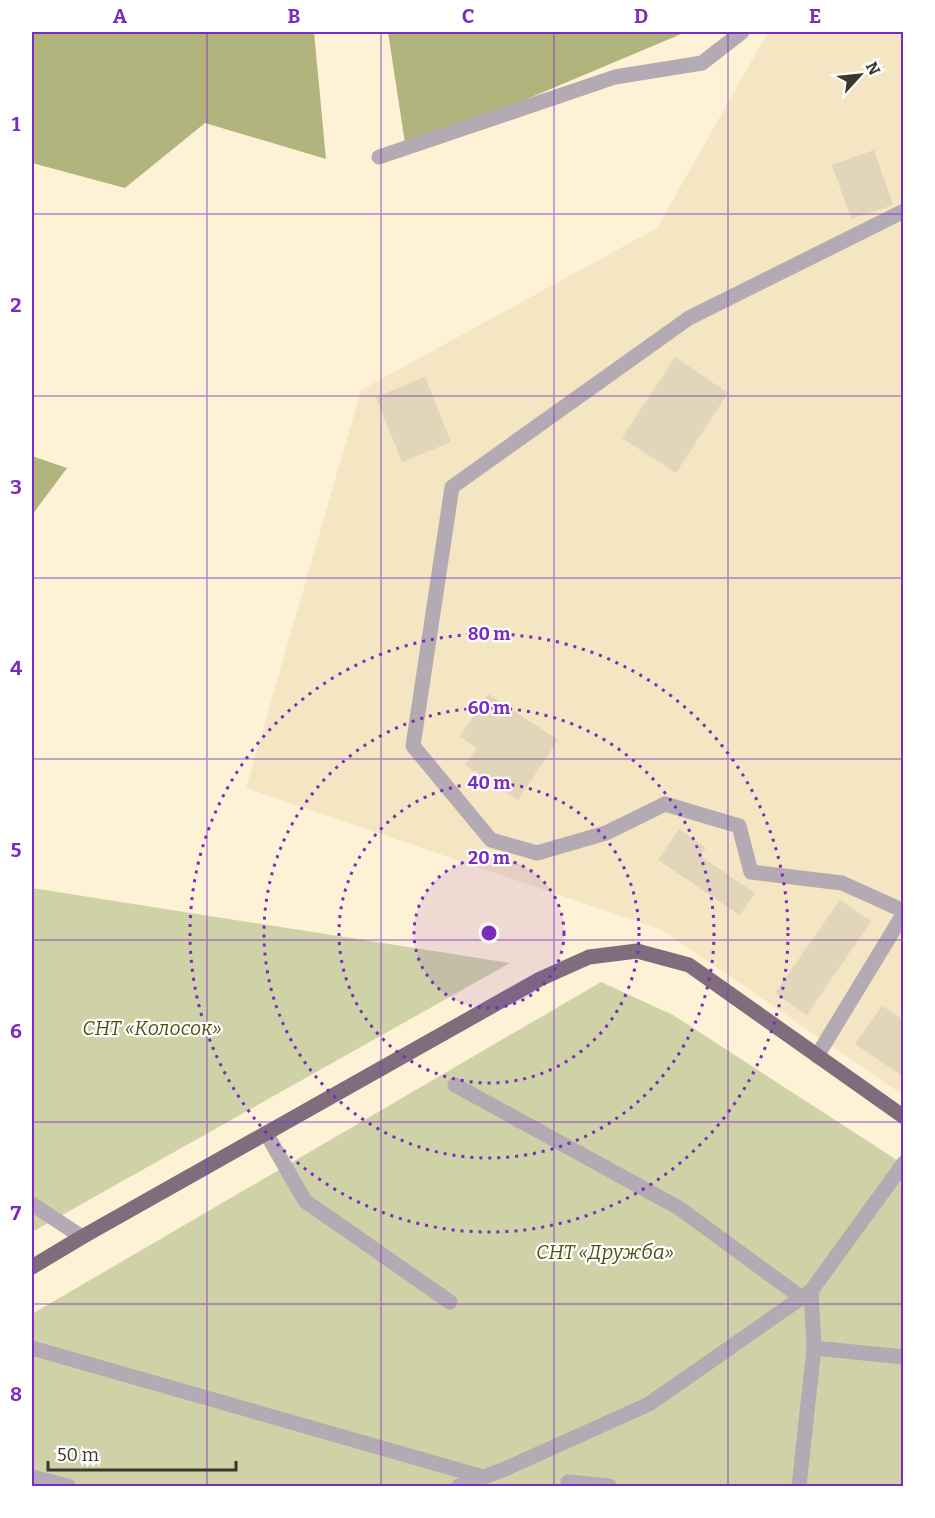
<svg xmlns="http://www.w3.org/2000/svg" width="935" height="1518" viewBox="0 0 935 1518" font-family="Bitter,serif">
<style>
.built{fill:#f4e5c3}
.green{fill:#ced2a6}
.forest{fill:#b1b57d}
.building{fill:#e1d6ba}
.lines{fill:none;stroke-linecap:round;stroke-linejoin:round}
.minor{stroke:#b4aab3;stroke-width:15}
.major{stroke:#7f6d7e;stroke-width:15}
.grid{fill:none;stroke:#7b2cbf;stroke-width:1.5;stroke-opacity:0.55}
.ring{fill:none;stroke:#7b2cbf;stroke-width:3;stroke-dasharray:3 6}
.labels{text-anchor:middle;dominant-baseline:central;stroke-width:4.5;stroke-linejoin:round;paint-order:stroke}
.park-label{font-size:20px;font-style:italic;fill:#505412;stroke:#fff}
.centre{fill:#7b2cbf;stroke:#fff;stroke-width:3}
.ring-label{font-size:18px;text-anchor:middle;font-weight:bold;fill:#7b2cbf;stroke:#fff;stroke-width:4.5;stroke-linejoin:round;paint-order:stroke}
.neatline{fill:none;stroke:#7b2cbf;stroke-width:2}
.grid-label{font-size:20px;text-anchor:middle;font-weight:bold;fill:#7b2cbf}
</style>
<rect width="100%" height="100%" fill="#fef2d6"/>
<path class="built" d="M768,32H903V1095L662,930L246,788L361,390L657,228Z"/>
<path class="green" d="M32,888L510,963L32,1232Z
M601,982L673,1015L903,1164V1486H32V1314Z"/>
<path class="forest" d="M32,32H314L326,159L205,123L125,188L32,163Z
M388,32H686L406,150Z
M32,456L67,468L32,515Z"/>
<path class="building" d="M874,150L893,205L851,219L832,165Z
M675,357L728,393L676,473L622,438Z
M425,377L451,442L402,462L376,397Z
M488,694L558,740L518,800L465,765L477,748L460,736Z
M679,829L706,848L700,856L755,893L740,915L658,860Z
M840,900L871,921L807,1015L775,993Z
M882,1006L904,1020V1077L855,1044Z"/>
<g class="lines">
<path class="minor" d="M379,157L615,77L702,63L742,32
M904,211L689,318L452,487L413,746L491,840L537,853L606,833L665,804L739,826L751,872L842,883L904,911
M817,1056L904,913
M455,1085L679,1208L802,1298
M266,1133L305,1201L450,1302
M32,1204L82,1237
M32,1348L483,1477
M814,1348L904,1357
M32,1477L68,1486
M568,1482L609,1486
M459,1486L505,1469L649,1404L811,1291L904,1163
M799,1486L814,1348L811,1291"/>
<path class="major" d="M32,1267L82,1237L540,979L589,957L637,951L689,965L904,1117"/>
</g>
<path class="grid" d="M207,32V1486M381,32V1486M554,32V1486M728,32V1486M32,214H904M32,396H904M32,578H904M32,759H904M32,940H904M32,1122H904M32,1304H904"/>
<circle cx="489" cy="933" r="75" fill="#7b2cbf" fill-opacity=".12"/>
<g class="ring">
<circle cx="489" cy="933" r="75"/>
<circle cx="489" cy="933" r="150"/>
<circle cx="489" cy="933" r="225"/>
<circle cx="489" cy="933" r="299"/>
</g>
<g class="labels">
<g class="park-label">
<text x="152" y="1028">СНТ «Колосок»</text>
<text x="605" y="1252">СНТ «Дружба»</text>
</g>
</g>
<circle cx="489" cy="933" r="9" class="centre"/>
<g class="ring-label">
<text x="489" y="640">80 m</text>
<text x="489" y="714">60 m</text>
<text x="489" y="789">40 m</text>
<text x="489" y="864">20 m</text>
</g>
<rect width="935" height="1518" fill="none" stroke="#ffffff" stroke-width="66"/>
<g transform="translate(860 75) rotate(63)" stroke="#ffffff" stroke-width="4.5" paint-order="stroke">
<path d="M0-4.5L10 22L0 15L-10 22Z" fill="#3b372c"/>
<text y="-9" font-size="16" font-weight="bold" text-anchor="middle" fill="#3b372c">N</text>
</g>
<path d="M48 1461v9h188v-9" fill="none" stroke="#3b372c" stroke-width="3"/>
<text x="57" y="1461" font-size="18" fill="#3b372c" stroke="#ffffff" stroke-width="4.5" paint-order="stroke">50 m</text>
<rect x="33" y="33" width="869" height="1452" class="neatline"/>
<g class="grid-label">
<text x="120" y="23">A</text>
<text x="294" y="23">B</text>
<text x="468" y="23">C</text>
<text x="641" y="23">D</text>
<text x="815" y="23">E</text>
<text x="16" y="131">1</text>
<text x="16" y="312">2</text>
<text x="16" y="494">3</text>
<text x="16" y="675">4</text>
<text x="16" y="857">5</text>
<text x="16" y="1038">6</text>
<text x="16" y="1220">7</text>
<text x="16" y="1401">8</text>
</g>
</svg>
